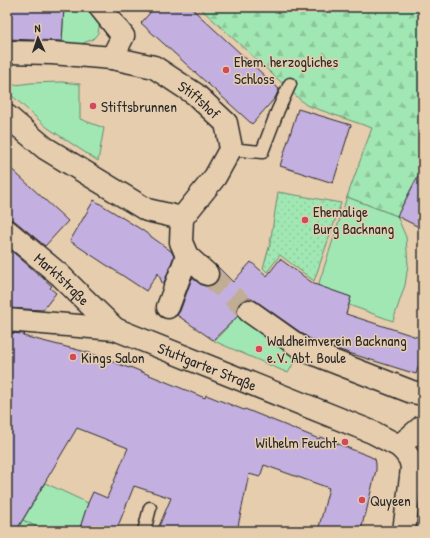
<svg xmlns="http://www.w3.org/2000/svg" width="430" height="538" viewBox="0 0 430 538" font-family="'Patrick Hand',sans-serif">
<style>
.grass{fill:url(#grass-dots);stroke:#66896f}
.forest{fill:url(#forest-firs);stroke:#66896f}
.garden{fill:#a1e7b3;stroke:#66896f}
.building{fill:#c4b0e0;stroke:#2b2b2b}
.lines{fill:none;stroke-linecap:round;stroke-linejoin:round}
.minor-tunnel{stroke:#c1ad94;stroke-width:22;stroke-dasharray:22 11;stroke-linecap:butt}
.service-casing{stroke:#2b2b2b;stroke-width:15}
.minor-casing{stroke:#2b2b2b;stroke-width:25}
.service{stroke:#e6cdae;stroke-width:12}
.minor{stroke:#e6cdae;stroke-width:22}
.poi-dot{fill:#d1495b;stroke:#e6cdae;stroke-width:1.5}
.labels{text-anchor:middle;dominant-baseline:central;stroke-width:3;stroke-linejoin:round;paint-order:stroke}
.poi-label{font-size:15px;fill:#2b2b2b;stroke:#e6cdae;text-anchor:start}
.street-label{font-size:15px;fill:#2b2b2b;stroke:#e6cdae}
</style>
<defs>
<pattern id="grass-dots" width="8" height="8" patternUnits="userSpaceOnUse"><rect width="8" height="8" fill="#a1e7b3"/><path d="M2 2h.1M6 6h.1" fill="none" stroke="#8bc69a" stroke-width="1.8" stroke-linecap="round"/></pattern>
<pattern id="forest-firs" width="22" height="20" patternUnits="userSpaceOnUse"><rect width="22" height="20" fill="#a1e7b3"/><path d="M5 1l3.5 6h-7zM16 11l3.5 6h-7z" fill="#8bc69a"/></pattern>
</defs>
<rect width="100%" height="100%" fill="#e6cdae"/>
<filter id="ink" filterUnits="userSpaceOnUse"><feTurbulence type="fractalNoise" baseFrequency=".025" numOctaves="2"/><feDisplacementMap in="SourceGraphic" scale="8" xChannelSelector="R" yChannelSelector="G"/><feConvolveMatrix kernelMatrix="1 2 1 2 8 2 1 2 1" color-interpolation-filters="sRGB"/></filter>
<g filter="url(#ink)">
<path class="grass" d="M278,192L341,203L314,281L280,255L267,272L263,268L270,244Z
M23,520L45,531H16Z"/>
<path class="forest" d="M199,7H423V183L416,179L397,216L347,197L372,128L306,105Z"/>
<path class="garden" d="M64,7H93L100,22L98,33L93,39L81,44L62,43Z
M62,82L80,84V119L104,128L98,161L48,128L29,111L7,91V86L31,83Z
M347,197L397,216L406,237L408,265L405,285L393,321L349,305L351,297L318,286Z
M239,315L297,357L288,373L214,341Z
M45,483L88,503L79,531H45L23,520Z"/>
<path class="building" d="M7,7H64L62,41L7,39Z
M155,7H190L279,89L275,98L252,124L141,23Z
M298,109L351,125L333,183L280,166Z
M7,165L68,221L45,246L15,221L9,219H7Z
M423,167V229L397,216Z
M94,200L142,230L171,251L174,256L163,285L158,273L146,291L70,241Z
M7,247L52,286L50,288L56,293L43,310L7,308Z
M280,259L314,284L351,297L346,314L423,339V352L416,374L330,347L310,339L256,301L251,299L244,300L239,303L237,309L238,316L213,340L177,315L180,311L192,278L199,283L205,286H211L217,282L219,277V271L215,264L233,282L251,262L267,276Z
M7,333L25,334L23,336L90,353L129,368L130,367L205,398L206,395L244,410L245,409L319,439L320,437L369,456L375,459L376,464V470L365,517H364L361,531H318L329,488L264,465L260,477L249,474L237,531H157L171,498L134,486L116,531H79L88,503L93,492L107,498L128,448L77,428L16,531H7Z"/>
<g class="lines">
<path class="minor-tunnel" d="M207,274L249,311"/>
<g class="service-casing">
<path id="service" d="M231,148L240,150L262,152L278,110L290,84
M144,531L150,508"/>
</g>
<g class="minor-casing">
<g id="minor">
<path d="M100,7L123,36L112,58"/>
<path id="s1" d="M7,52L52,53L112,58L154,67L195,94L226,123L231,148L215,177L182,218L181,242L187,256L207,274"/>
<path d="M7,116L45,148L147,210L182,218"/>
<path id="s2" d="M7,231L60,275L78,293L115,329"/>
<path d="M168,307L187,256"/>
<path d="M249,311L304,350L412,392L423,394"/>
<path id="s3" d="M7,320L115,329L372,432L399,446L405,452L410,459L412,467L411,477L404,531"/>
<path d="M399,446L423,426"/>
</g>
</g>
<use href="#service" class="service"/>
<use href="#minor" class="minor"/>
</g>
</g>
<g class="poi-dot">
<circle cx="226" cy="70" r="4"/>
<circle cx="93" cy="106" r="4"/>
<circle cx="305" cy="220" r="4"/>
<circle cx="259" cy="349" r="4"/>
<circle cx="73" cy="357" r="4"/>
<circle cx="345" cy="442" r="4"/>
<circle cx="362" cy="500" r="4"/>
</g>
<g class="labels">
<g class="poi-label">
<text x="234" y="61">Ehem. herzogliches<tspan x="234" dy="17">Schloss</tspan></text>
<text x="101" y="106">Stiftsbrunnen</text>
<text x="313" y="211">Ehemalige<tspan x="313" dy="17">Burg Backnang</tspan></text>
<text x="267" y="340">Waldheimverein Backnang<tspan x="267" dy="17">e.V. Abt. Boule</tspan></text>
<text x="81" y="357">Kings Salon</text>
<text x="337" y="442" text-anchor="end">Wilhelm Feucht</text>
<text x="370" y="500">Quyeen</text>
</g>
<g class="street-label">
<text stroke="none"><textPath href="#s1" startOffset="204">Stiftshof</textPath></text>
<text stroke="none"><textPath href="#s2" startOffset="73">Marktstraße</textPath></text>
<text stroke="none"><textPath href="#s3" startOffset="208">Stuttgarter Straße</textPath></text>
</g>
</g>
<rect width="430" height="538" fill="none" stroke="#e6cdae" stroke-width="24"/>
<rect x="12" y="12" width="406" height="514" fill="none" stroke="#2b2b2b" stroke-width="1.5" filter="url(#ink)"/>
<g transform="translate(38 38) rotate(357)" stroke="#e6cdae" stroke-width="3" paint-order="stroke">
<path d="M0-3L7 15L0 10L-7 15Z" fill="#2b2b2b"/>
<text y="-6" font-size="11" font-weight="bold" text-anchor="middle" fill="#2b2b2b">N</text>
</g>
</svg>
